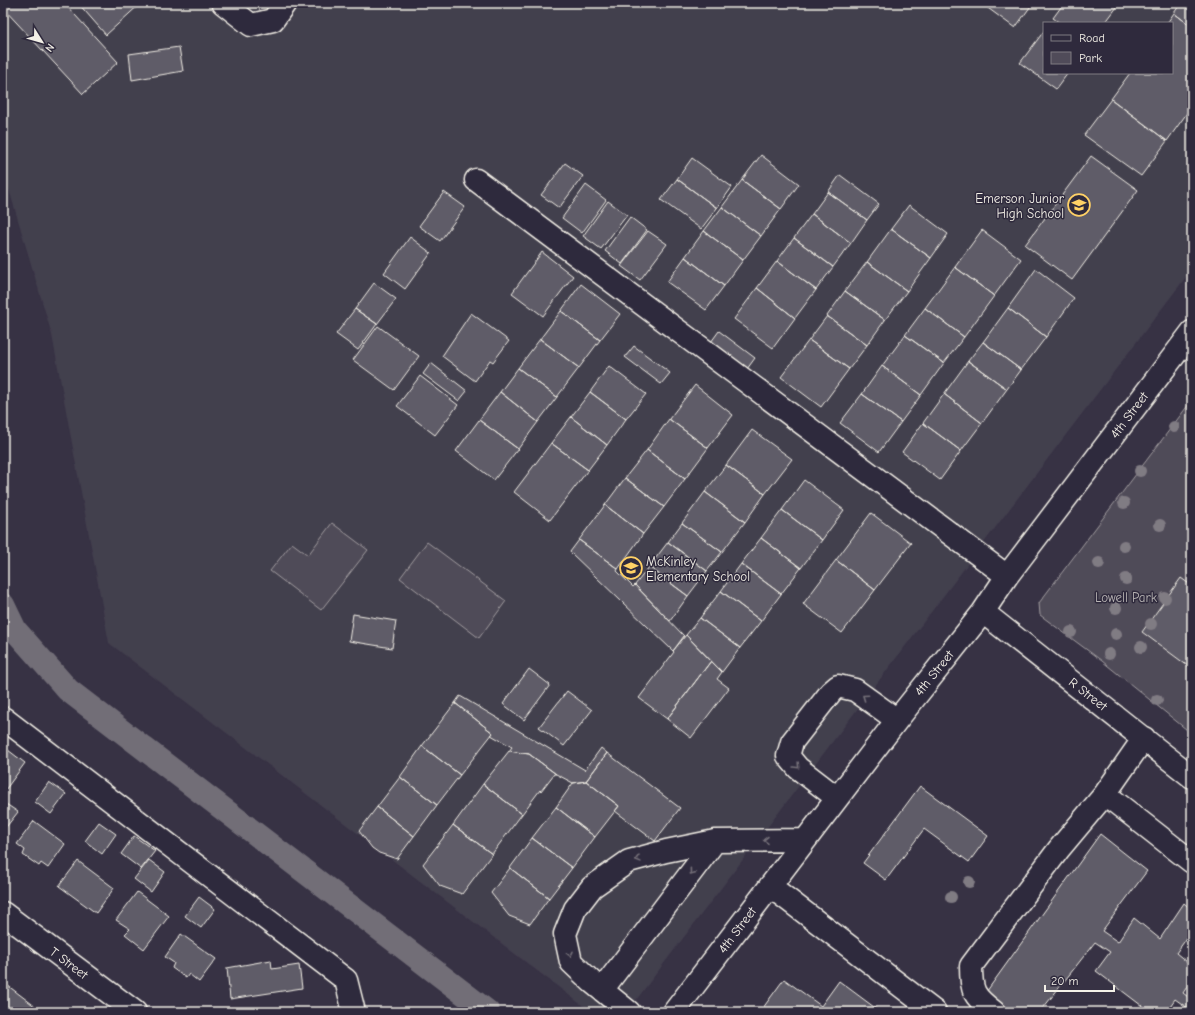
<svg xmlns="http://www.w3.org/2000/svg" width="1195" height="1015" viewBox="0 0 1195 1015" font-family="'Comic Neue',sans-serif">
<style>
.built{fill:#433f4e;fill-rule:evenodd}
.green{fill:#504b59;stroke:#a29ea0}
.lines{fill:none;stroke-linecap:round;stroke-linejoin:round}
.canal{stroke:#726e77;stroke-width:24}
.building{fill:#5f5c67;stroke:#f4f1e8}
.minor-casing{stroke:#f4f1e8;stroke-width:25}
.minor{stroke:#2f2a3d;stroke-width:22}
.tree{fill:#807b83}
.oneway{stroke:#747079}
.labels{text-anchor:middle;dominant-baseline:central;stroke-width:3;stroke-linejoin:round;paint-order:stroke}
.poi-label{font-size:13px;fill:#f4f1e8;stroke:#2f2a3d;text-anchor:end}
.street-label{font-size:13px;fill:#f4f1e8;stroke:#2f2a3d}
.park-label{font-size:13px;fill:#bbb7b6;stroke:#2f2a3d}
</style>
<rect width="100%" height="100%" fill="#373244"/>
<filter id="ink" filterUnits="userSpaceOnUse"><feTurbulence type="fractalNoise" baseFrequency=".025" numOctaves="2"/><feDisplacementMap in="SourceGraphic" scale="8" xChannelSelector="R" yChannelSelector="G"/><feConvolveMatrix kernelMatrix="1 2 1 2 8 2 1 2 1" color-interpolation-filters="sRGB"/></filter>
<g filter="url(#ink)">
<path class="built" d="M3,3H1192V269L627,1012H591L109,643L52,335L3,169ZM1044,23H1172V73H1044Z"/>
<path class="green" d="M1192,400V734L1102,661L1040,615L1039,603Z
M332,523L368,550L321,610L270,571L292,543L308,555Z
M427,542L506,601L479,638L400,578Z"/>
<g class="lines">
<path class="canal" d="M3,605L15,630L68,690L488,1012"/>
</g>
<path class="building" d="M3,3H64L118,62L83,94L3,8Z
M78,3H141L106,35Z
M981,3H1033L1015,28Z
M1064,3H1120L1105,23H1060L1053,18Z
M1181,3H1192V27L1174,13Z
M1174,13L1192,27V106L1167,141L1111,99L1130,73H1172V23H1167Z
M1044,31V73H1068L1056,89L1020,63Z
M179,47L183,71L132,80L129,54Z
M1111,99L1167,141L1141,176L1084,135Z
M761,155L799,184L781,209L742,180Z
M1091,156L1138,190L1072,280L1025,245Z
M692,158L732,187L717,208L677,179Z
M565,163L583,176L559,208L541,195Z
M840,175L879,204L867,220L828,192Z
M677,179L717,208L701,229L661,200Z
M742,180L781,209L761,236L722,207Z
M586,185L606,200L582,233L562,218Z
M444,192L465,207L440,241L419,226Z
M828,192L867,220L851,243L812,214Z
M608,201L627,215L601,249L583,236Z
M909,205L948,234L931,258L891,229Z
M722,207L761,236L743,260L704,231Z
M812,214L851,243L833,267L794,238Z
M630,217L647,230L622,264L605,251Z
M891,229L931,258L907,291L867,262Z
M982,230L1021,259L994,296L955,267Z
M648,231L667,244L640,280L621,266Z
M704,231L743,260L724,286L685,257Z
M410,237L431,253L405,289L384,273Z
M794,238L833,267L816,290L777,261Z
M542,252L573,276L543,316L512,293Z
M685,257L724,286L706,310L667,282Z
M777,261L816,290L795,318L757,288Z
M867,262L907,291L885,320L845,291Z
M955,267L994,296L964,337L925,308Z
M1036,269L1074,298L1046,337L1008,308Z
M374,283L396,299L377,324L355,309Z
M581,284L620,314L600,340L561,311Z
M757,288L795,318L773,348L734,319Z
M845,291L885,320L867,345L827,316Z
M925,308L964,337L944,363L905,335Z
M1008,308L1046,337L1021,370L983,342Z
M355,309L377,324L358,350L336,334Z
M561,311L600,340L579,368L540,339Z
M471,313L509,341L493,362L490,360L475,381L442,356Z
M827,316L867,345L849,369L809,340Z
M378,326L419,356L394,390L353,360Z
M719,331L755,358L747,369L711,342Z
M905,335L944,363L921,395L882,366Z
M540,339L579,368L557,397L518,368Z
M809,340L849,369L821,407L781,377Z
M983,342L1021,370L1007,389L968,361Z
M634,346L670,373L661,384L625,357Z
M968,361L1007,389L982,423L944,394Z
M431,363L467,391L459,401L423,374Z
M609,366L646,394L626,419L590,392Z
M882,366L921,395L901,422L862,394Z
M518,368L557,397L538,422L500,392Z
M420,376L458,405L435,435L397,406Z
M695,385L733,415L708,448L669,419Z
M500,392L538,422L518,449L479,420Z
M590,392L626,419L607,445L571,417Z
M862,394L901,422L879,452L840,423Z
M944,394L982,423L961,451L923,423Z
M571,417L607,445L588,470L551,443Z
M669,419L708,448L685,479L647,450Z
M479,420L518,449L494,480L456,451Z
M923,423L961,451L940,480L902,452Z
M752,430L792,459L765,494L726,465Z
M551,443L588,470L550,520L514,492Z
M647,450L685,479L664,507L625,478Z
M726,465L765,494L745,522L705,492Z
M625,478L664,507L643,534L605,505Z
M804,480L844,510L822,540L782,510Z
M705,492L745,522L722,552L682,523Z
M605,505L643,534L618,569L579,540Z
M782,510L822,540L801,568L761,538Z
M871,513L911,543L875,590L836,560Z
M682,523L722,552L707,571L668,542Z
M761,538L801,568L781,594L741,564Z
M579,540L618,569L617,571L633,587L635,585L684,636L673,651L570,552Z
M668,542L707,571L688,596L649,567Z
M836,560L875,590L842,633L803,604Z
M741,564L781,594L761,621L721,591Z
M649,567L688,596L670,621L635,585Z
M1181,578L1192,586V669L1142,632Z
M721,591L761,621L740,648L700,618Z
M353,614L396,621L392,648L349,641Z
M700,618L740,648L722,672L686,635Z
M686,635L711,661L667,719L639,698L674,652L673,651Z
M711,661L722,672L717,679L729,688L691,738L667,719Z
M529,669L550,685L524,720L503,704Z
M567,691L592,710L564,746L539,727Z
M460,696L585,770L601,748L607,753L586,781L573,783L556,774L529,754L509,751L512,747L491,735L493,733L455,703Z
M455,703L493,733L460,775L422,746Z
M422,746L460,775L437,805L400,777Z
M8,750L25,763L3,793V756Z
M509,751L529,754L556,774H554L541,791L540,790L522,814L483,784Z
M607,753L680,808L655,841L615,811L619,806L586,781Z
M400,777L437,805L414,836L377,807Z
M586,781L619,806L595,837L556,807L573,783Z
M49,782L66,794L51,814L35,802Z
M483,784L522,814L492,854L453,825Z
M920,786L988,836L969,862L924,829L886,880L863,863Z
M3,802L18,812L3,831Z
M377,807L414,836L397,859L379,853L372,848L359,831Z
M556,807L595,837L572,868L532,838Z
M34,821L65,844L48,868L41,863L39,866L23,855L25,850L17,844Z
M99,822L116,834L102,854L85,841Z
M453,825L492,854L462,894L440,886L423,864Z
M1100,834L1147,871L1102,931L1118,942L1134,918L1160,939L1184,903L1192,910V931L1176,953L1192,966V979L1183,993L1192,1000V1011L1175,999L1166,1012H1150L1096,971L1110,952L1095,942L1040,1012H1008L984,995Z
M134,836L155,851L141,869L121,854Z
M532,838L572,868L549,898L510,868Z
M149,860L165,872L151,892L134,879Z
M78,861L114,888L96,913L59,886Z
M510,868L549,898L530,924L509,916L491,893Z
M137,892L169,916L144,949L125,934L130,929L116,920Z
M199,897L215,909L201,928L185,916Z
M181,934L216,959L199,982L189,974L186,978L172,968L174,963L165,957Z
M271,960L272,969L299,965L302,988L230,999L227,968Z
M784,979L821,1006L839,981L878,1010L877,1012H760Z
M3,982L36,1007L32,1012H3Z"/>
<g class="lines">
<g class="minor-casing">
<path id="minor" d="M223,3L251,25L273,20L285,3
M476,180L1007,576
M983,612L1192,777
M3,718L346,980L354,1012
M1105,794L1192,862
M837,798L798,768L788,756L792,742L831,692L838,686L855,690L897,720
M770,886L935,1012
M3,913L135,1012
M602,990L715,841
M629,1012L592,982L571,962L565,934L575,909L592,887L629,861L666,851L715,841L805,840
M674,1012L897,720L983,612L1007,576L1192,332
M994,1012C973,996 971,991 971,966L1059,849L1105,794L1144,738"/>
</g>
<use href="#minor" class="minor"/>
</g>
<g class="tree">
<circle cx="1174" cy="427" r="6"/>
<circle cx="1140" cy="471" r="6"/>
<circle cx="1124" cy="503" r="6"/>
<circle cx="1160" cy="525" r="6"/>
<circle cx="1124" cy="546" r="6"/>
<circle cx="1099" cy="563" r="6"/>
<circle cx="1126" cy="579" r="6"/>
<circle cx="1165" cy="598" r="6"/>
<circle cx="1116" cy="608" r="6"/>
<circle cx="1151" cy="624" r="6"/>
<circle cx="1071" cy="632" r="6"/>
<circle cx="1116" cy="634" r="6"/>
<circle cx="1141" cy="647" r="6"/>
<circle cx="1109" cy="654" r="6"/>
<circle cx="1157" cy="700" r="6"/>
<circle cx="969" cy="882" r="6"/>
<circle cx="951" cy="897" r="6"/>
</g>
<defs><path id="oneway-chevron" d="M-2-3.5L2.5 0L-2 3.5" fill="none" stroke-width="1.6" stroke-linecap="round" stroke-linejoin="round"/></defs>
<g class="oneway">
<use href="#oneway-chevron" transform="translate(865 697) rotate(-145)"/>
<use href="#oneway-chevron" transform="translate(797 766) rotate(46)"/>
<use href="#oneway-chevron" transform="translate(766 840) rotate(180)"/>
<use href="#oneway-chevron" transform="translate(638 859) rotate(165)"/>
<use href="#oneway-chevron" transform="translate(692 872) rotate(127)"/>
<use href="#oneway-chevron" transform="translate(570 954) rotate(78)"/>
</g>
</g>
<defs>
<g id="school-ring" transform="scale(1.15)"><circle r="9.5" fill="#2f2a3d" stroke="#ffd166" stroke-width="1.5"/><path d="M0-5L7-2L0 1L-7-2ZM-4 1L0 2.5L4 1V4Q0 6-4 4Z" fill="#ffd166"/></g>
</defs>
<g fill-rule="evenodd">
<use href="#school-ring" x="1079" y="205"/>
<use href="#school-ring" x="631" y="568"/>
</g>
<g class="labels">
<g class="poi-label">
<text x="1064" y="198">Emerson Junior<tspan x="1064" dy="15">High School</tspan></text>
<text x="646" y="561" text-anchor="start">McKinley<tspan x="646" dy="15">Elementary School</tspan></text>
</g>
<g class="street-label">
<text transform="translate(1129 415) rotate(-53)">4th Street</text>
<text transform="translate(934 673) rotate(-51)">4th Street</text>
<text transform="translate(1088 694) rotate(38)">R Street</text>
<text transform="translate(737 930) rotate(-53)">4th Street</text>
<text transform="translate(69 963) rotate(37)">T Street</text>
</g>
<g class="park-label">
<text x="1126" y="597">Lowell Park</text>
</g>
</g>
<rect width="1195" height="1015" fill="none" stroke="#2f2a3d" stroke-width="16"/>
<rect x="8" y="8" width="1179" height="999" fill="none" stroke="#f4f1e8" stroke-width="1.5" filter="url(#ink)"/>
<rect x="1043" y="22" width="130" height="52" fill="#2f2a3d" stroke="#7e7a81"/>
<rect x="1051" y="35" width="20" height="6" fill="#2f2a3d" stroke="#7e7a81"/>
<text x="1079" y="42" font-size="12" fill="#f4f1e8">Road</text>
<rect x="1051" y="52" width="20" height="12" fill="#504b59" stroke="#7e7a81"/>
<text x="1079" y="62" font-size="12" fill="#f4f1e8">Park</text>
<g transform="translate(42 42) rotate(127)" stroke="#2f2a3d" stroke-width="3" paint-order="stroke">
<path d="M0-3L7 15L0 10L-7 15Z" fill="#f4f1e8"/>
<text y="-6" font-size="11" font-weight="bold" text-anchor="middle" fill="#f4f1e8">N</text>
</g>
<path d="M1045 985v6h69v-6" fill="none" stroke="#f4f1e8" stroke-width="2"/>
<text x="1051" y="985" font-size="12" fill="#f4f1e8" stroke="#2f2a3d" stroke-width="3" paint-order="stroke">20 m</text>
</svg>
